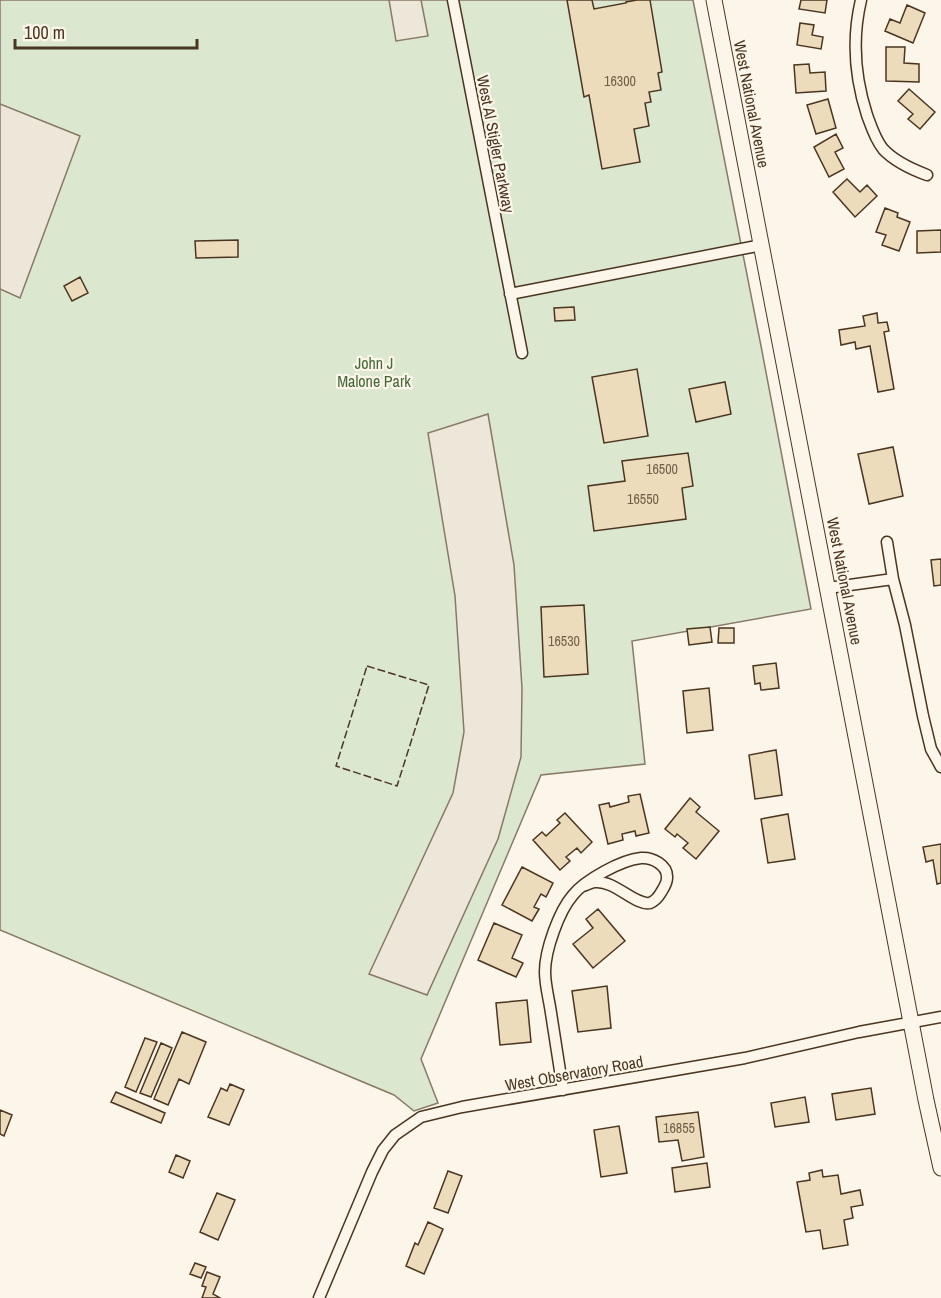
<svg xmlns="http://www.w3.org/2000/svg" width="941" height="1298" viewBox="0 0 941 1298" font-family="'Archivo Narrow',sans-serif">
<style>
.green{fill:#dce7d0;stroke:#887966;stroke-width:1.5}
.parking{fill:#ede7d9;stroke:#887966;stroke-width:1.5}
.building{fill:#ecdcbc;stroke:#4a3520;stroke-width:1.5}
.lines{fill:none;stroke-linecap:round;stroke-linejoin:round}
.minor-casing{stroke:#4a3520;stroke-width:13}
.secondary-casing{stroke:#4a3520;stroke-width:17}
.minor{stroke:#fbf6e9;stroke-width:10}
.secondary{stroke:#fbf6e9;stroke-width:15}
.fence{stroke:#4a3520;stroke-width:1.5;stroke-dasharray:8 3;stroke-linecap:butt}
.labels{text-anchor:middle;dominant-baseline:central;stroke-width:4.5;stroke-linejoin:round;paint-order:stroke}
.number-label{font-size:14px;fill:#725f47}
.street-label{font-size:16px;fill:#4a3520;stroke:#fbf6e9}
.park-label{font-size:16px;fill:#436837;stroke:#fbf6e9}
</style>
<rect width="100%" height="100%" fill="#fbf6e9"/>
<path class="green" d="M0,0H693L761,346L811,609L632,641L645,764L541,775L421,1059L438,1103L414,1111L394,1095L0,930Z"/>
<path class="parking" d="M389,0H421L428,36L396,41Z
M0,104L80,136L20,298L0,289Z
M488,414L514,565L522,688L521,757L498,839L427,995L369,974L453,793L464,732L455,596L428,433Z"/>
<path class="building" d="M567,0H592L594,9L626,3V2L637,0H650L662,72L658,73L661,90L649,92L651,102L645,103L649,126L634,129L640,162L602,169L589,95L584,97Z
M801,0H827L825,13L799,9Z
M907,5L925,13L913,43L885,31L890,19L900,23Z
M800,23L814,25L812,35L823,37L821,49L797,45Z
M886,47H905L904,63L919,64V82L886,81Z
M809,64L810,73L825,72L826,91L796,93L794,65Z
M909,89L935,112L920,129L908,119L913,114L898,101Z
M828,99L836,128L816,134L807,105Z
M836,134L843,148L835,152L844,169L829,177L814,147Z
M847,179L860,192L867,185L877,196L855,217L833,192Z
M885,208L898,213L897,217L910,222L899,251L882,245L886,235L876,232Z
M941,230V252L917,253V231Z
M238,240V257L196,258L195,241Z
M80,277L88,293L72,301L64,286Z
M574,307L575,320L555,321L554,308Z
M877,313L878,323L887,322L889,331L884,332L894,389L878,392L870,346L856,349L855,342L841,345L839,330L865,326L863,316Z
M637,369L648,436L604,443L592,377Z
M725,382L731,414L696,422L689,389Z
M893,447L903,496L869,504L858,454Z
M688,453L693,486L682,488L686,519L594,531L588,486L625,481L622,461Z
M941,559V585L934,586L931,560Z
M584,605L588,674L544,677L541,607Z
M710,627L712,642L689,645L687,629Z
M719,628H734V643H718Z
M776,663L779,688L761,690L760,683L755,684L753,666Z
M709,688L713,730L687,733L683,691Z
M776,750L782,795L755,799L749,755Z
M640,794L649,833L636,836L635,831L622,834L623,840L608,844L599,805L609,803L610,807L629,802L628,796Z
M690,798L700,807L696,812L719,831L696,859L683,848L688,843L677,834L675,837L665,829Z
M565,813L592,842L581,853L577,848L566,857L570,861L560,870L533,840L542,832L546,836L560,823L557,820Z
M788,814L795,859L768,863L761,819Z
M941,844V883L937,884L933,860L926,862L923,847Z
M522,867L553,883L546,897L541,894L534,907L539,909L532,921L502,905Z
M598,909L625,941L593,968L573,944L593,928L586,919Z
M494,923L522,935L512,958L523,963L516,977L478,960Z
M607,986L611,1028L578,1032L572,991Z
M527,1000L531,1042L500,1045L496,1003Z
M182,1032L206,1042L189,1084L179,1079L168,1105L154,1099Z
M145,1038L157,1042L136,1092L125,1087Z
M161,1043L172,1048L151,1097L140,1093Z
M230,1084L244,1090L229,1125L208,1117L221,1088L227,1091Z
M871,1088L875,1114L836,1120L832,1094Z
M116,1092L165,1113L161,1123L111,1102Z
M805,1097L809,1122L775,1127L771,1103Z
M0,1110L12,1115L4,1136L0,1134Z
M698,1112L704,1157L682,1161L678,1140L659,1142L656,1117Z
M619,1126L627,1173L601,1177L594,1130Z
M176,1155L190,1161L183,1178L169,1172Z
M707,1163L710,1187L675,1192L672,1168Z
M822,1170L823,1177L838,1175L841,1194L860,1190L863,1205L851,1207L853,1218L844,1220L848,1245L823,1249L820,1230L806,1232L797,1182L810,1180L809,1173Z
M448,1171L462,1176L448,1213L434,1208Z
M217,1193L235,1200L218,1240L200,1232Z
M428,1222L443,1229L424,1274L406,1266L415,1243L418,1245Z
M195,1263L206,1267L201,1278L190,1274Z
M207,1272L220,1277L213,1294L220,1298H202L206,1287L202,1286Z"/>
<g class="lines">
<g class="minor-casing">
<path id="minor" d="M453,0L522,353
M861,0C852,38 855,78 867,115C871,126 875,139 883,149C894,161 911,169 927,175
M510,294L762,245
M887,542L893,579L905,625L923,716L931,749L941,767
M828,588L893,579
M563,1090C559,1064 555,1038 551,1013C549,999 545,985 545,972C545,950 559,911 573,895C585,880 621,860 641,858C652,857 668,865 667,878C667,884 663,889 660,894C657,899 655,901 650,903C635,906 615,880 595,882C591,882 587,885 583,886
M319,1298L372,1172L383,1150L395,1135L421,1117L462,1107L745,1058L859,1032L941,1017"/>
</g>
<g class="secondary-casing">
<path id="secondary" d="M714,0L926,1100L941,1168"/>
</g>
<use href="#minor" class="minor"/>
<use href="#secondary" class="secondary"/>
<path class="fence" d="M367,666L429,685L397,786L336,766Z"/>
</g>
<g class="labels">
<g class="number-label">
<text x="620" y="81">16300</text>
<text x="662" y="469">16500</text>
<text x="643" y="499">16550</text>
<text x="564" y="641">16530</text>
<text x="679" y="1128">16855</text>
</g>
<g class="street-label">
<text transform="translate(752 104) rotate(79)">West National Avenue</text>
<text transform="translate(496 144) rotate(79)">West Al Stigler Parkway</text>
<text transform="translate(845 581) rotate(79)">West National Avenue</text>
<text transform="translate(574 1073) rotate(-10)">West Observatory Road</text>
</g>
<g class="park-label">
<text x="374" y="363">John J<tspan x="374" dy="18">Malone Park</tspan></text>
</g>
</g>
<path d="M15 39v9h182v-9" fill="none" stroke="#4a3520" stroke-width="3"/>
<text x="24" y="39" font-size="18" fill="#4a3520" stroke="#fbf6e9" stroke-width="4.5" paint-order="stroke">100 m</text>
</svg>
